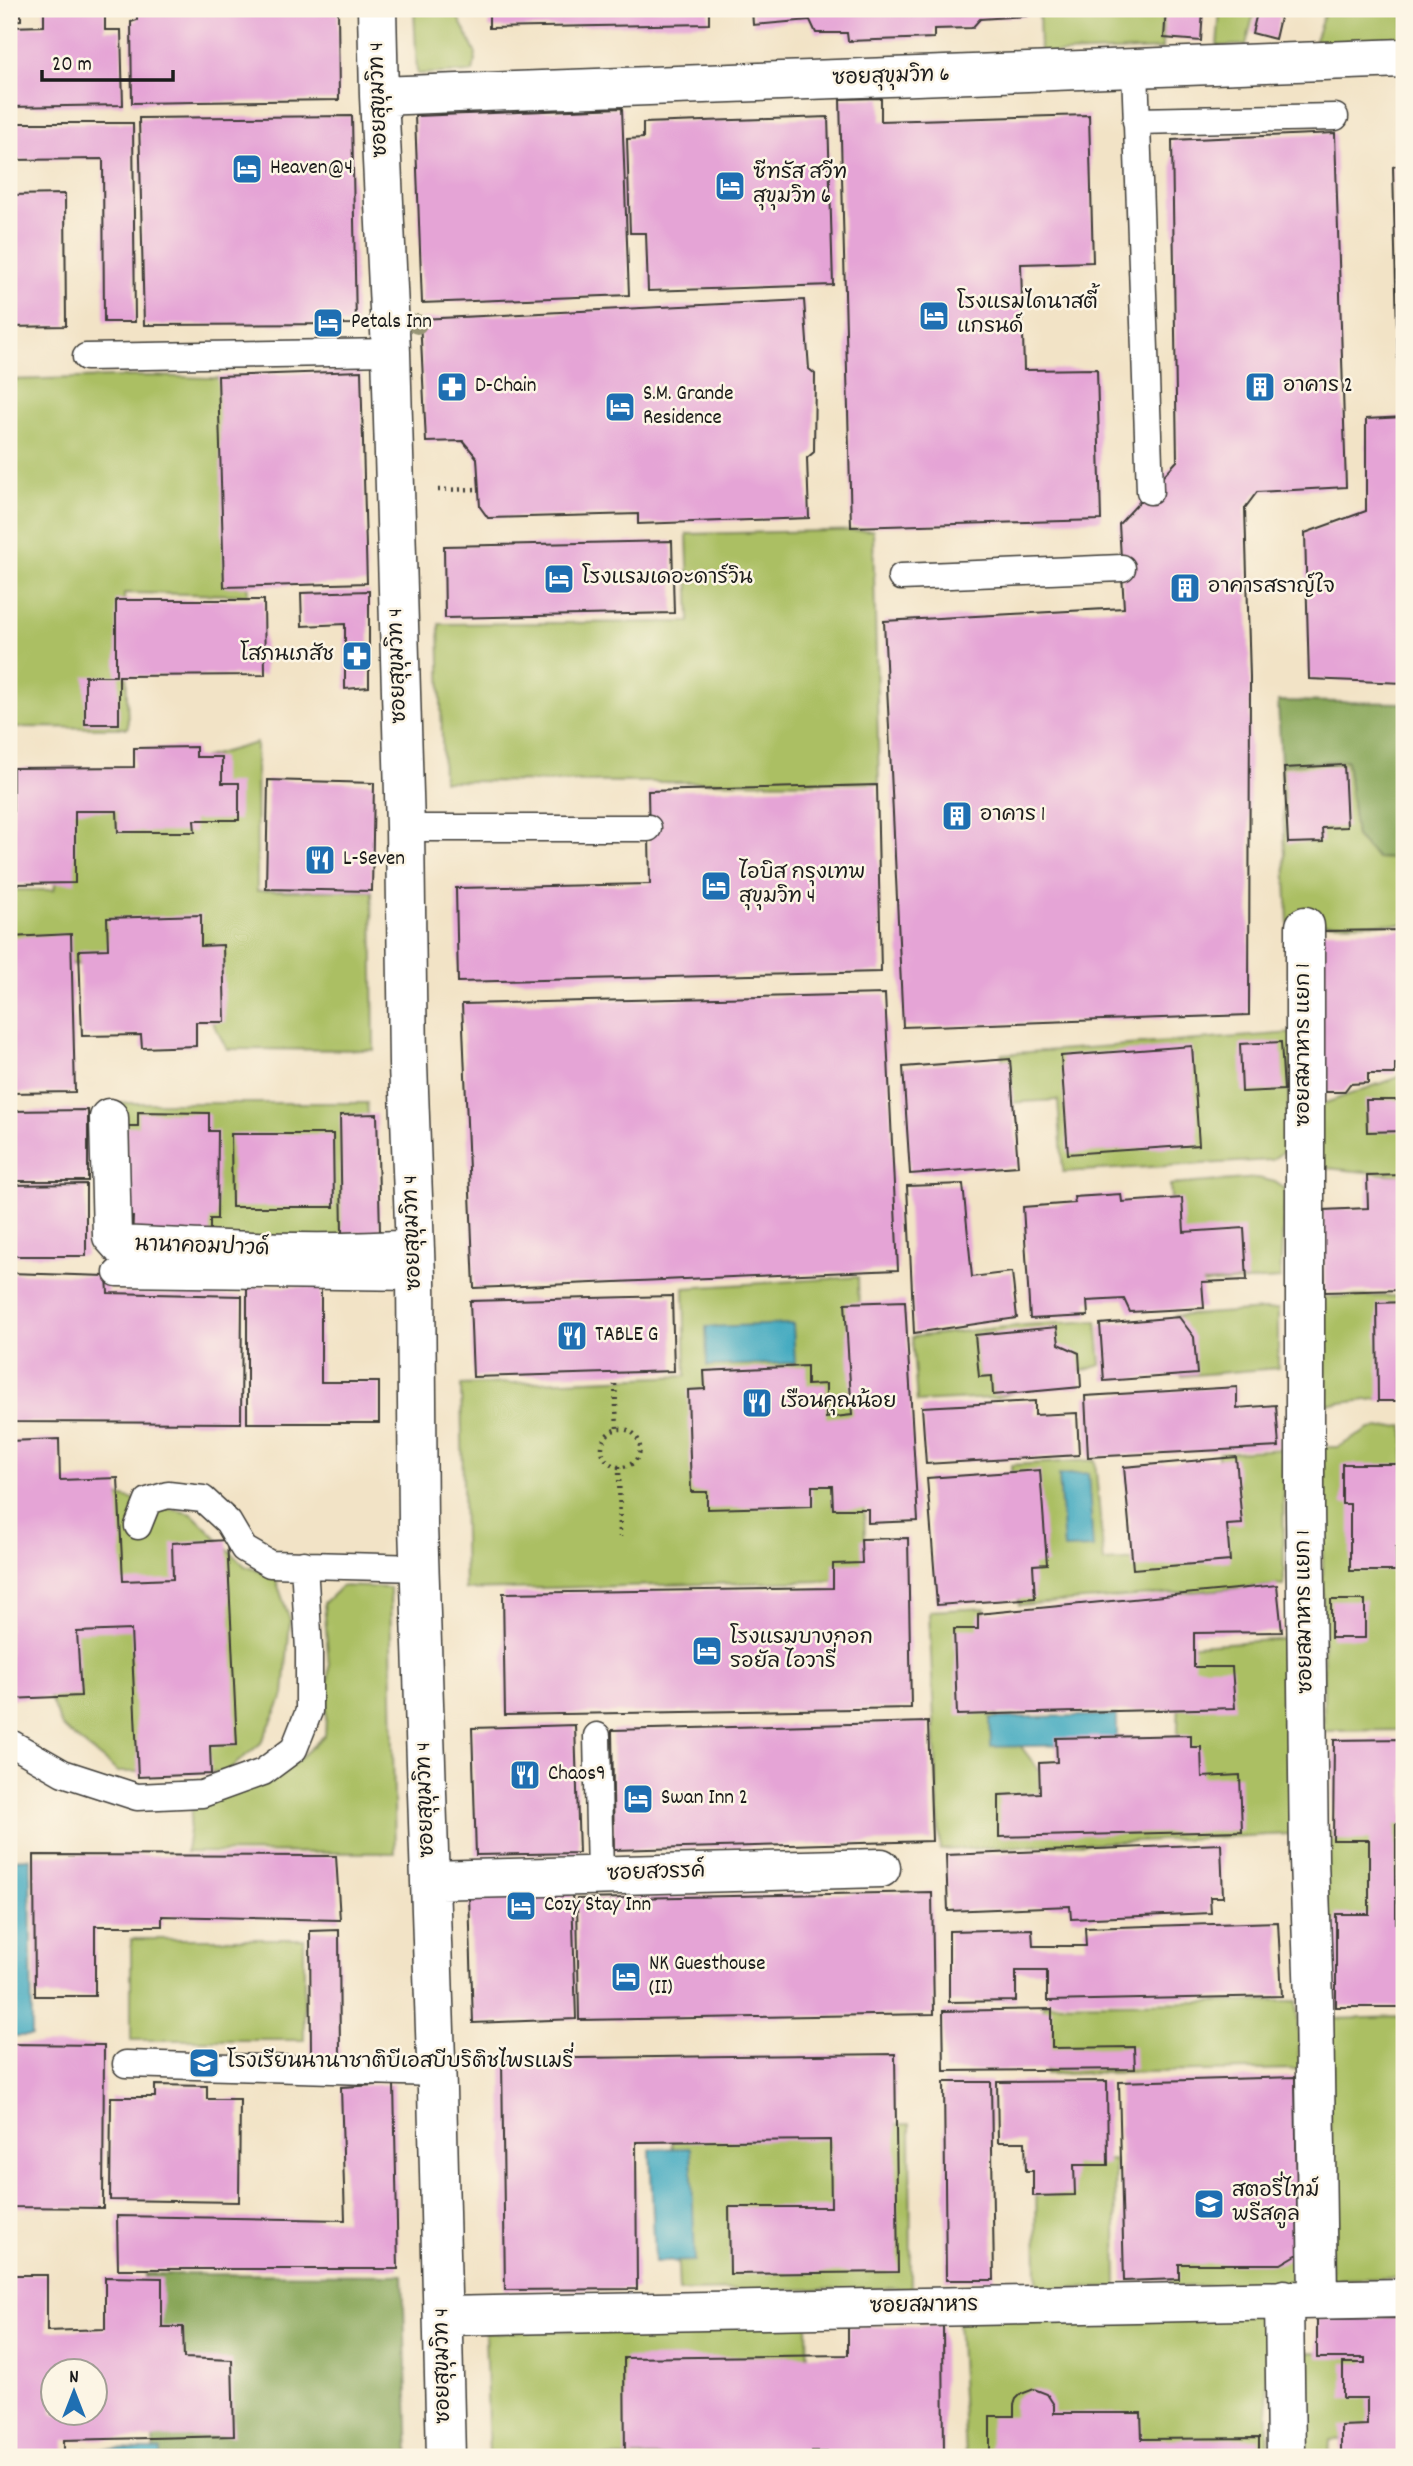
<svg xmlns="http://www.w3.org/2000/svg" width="1413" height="2466" viewBox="0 0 1413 2466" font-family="Dekko,'Playpen Sans Thai',sans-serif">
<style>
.green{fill:#abbf63;stroke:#646e40;stroke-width:2}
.forest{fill:#88a659;stroke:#52613a;stroke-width:2}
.water{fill:#40a9c0;stroke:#2e626e;stroke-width:2}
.building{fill:#e5a4d6;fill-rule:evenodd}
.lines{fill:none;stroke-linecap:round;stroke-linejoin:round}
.lane-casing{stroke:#3c3a36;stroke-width:29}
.street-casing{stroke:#3c3a36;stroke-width:41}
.path{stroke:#3c3a36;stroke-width:4.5;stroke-dasharray:2 5;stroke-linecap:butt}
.lane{stroke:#fff;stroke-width:26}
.street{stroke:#fff;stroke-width:38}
.tree{fill:#989576}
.labels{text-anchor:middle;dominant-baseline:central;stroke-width:5;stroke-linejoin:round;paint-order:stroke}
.street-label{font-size:21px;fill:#1c1c1c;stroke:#fcf5e5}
.poi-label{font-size:21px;fill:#1c1c1c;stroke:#fcf5e5;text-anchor:start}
</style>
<rect width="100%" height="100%" fill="#fcf5e5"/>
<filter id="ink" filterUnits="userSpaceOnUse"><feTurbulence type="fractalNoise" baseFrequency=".0143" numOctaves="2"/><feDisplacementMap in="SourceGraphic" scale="14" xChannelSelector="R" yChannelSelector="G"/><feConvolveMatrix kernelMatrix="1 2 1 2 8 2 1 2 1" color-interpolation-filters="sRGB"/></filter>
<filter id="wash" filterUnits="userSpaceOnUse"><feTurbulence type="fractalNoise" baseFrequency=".00686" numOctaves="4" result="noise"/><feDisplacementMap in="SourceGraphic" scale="28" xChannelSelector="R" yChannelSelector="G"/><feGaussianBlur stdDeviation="1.57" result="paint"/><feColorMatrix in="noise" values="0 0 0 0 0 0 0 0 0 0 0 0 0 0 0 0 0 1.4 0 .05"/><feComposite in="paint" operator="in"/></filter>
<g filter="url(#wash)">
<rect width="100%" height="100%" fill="#f2e3c6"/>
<path class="green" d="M414,9H454L476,54L473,72L417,74Z
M1039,9H1163L1162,49L1040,54Z
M1220,9H1255L1246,45L1217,46Z
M1326,9H1404V40L1314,43Z
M148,376L240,379L248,595L124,593L128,728L9,727V380Z
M873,530L879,783L443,781L439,624L690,622L687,534Z
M256,743L257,891H372L374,1050L227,1049L183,968L9,962V890H54L73,794Z
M1347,760L1356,837L1377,858L1404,859V924L1288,923L1281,765Z
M1293,1033L1285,1150L1272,1160L1063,1172L1058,1100L1006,1103L1002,1054Z
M1404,1075V1176L1317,1167V1106Z
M105,1103H367L380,1243L107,1242Z
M1258,1178L1275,1182L1285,1189L1280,1279L1178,1285L1170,1185Z
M858,1277L866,1580L465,1590L461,1385L686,1376L684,1288Z
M1404,1296V1396L1322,1405L1321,1297Z
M1278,1309V1368L1182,1376L1175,1316Z
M1097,1321L1101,1365L995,1398L917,1402L912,1337L1024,1325Z
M1404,1426V1469L1355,1470L1356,1537L1404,1540V1730L1324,1731L1322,1447H1338L1370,1429Z
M1283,1449L1284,1585L1019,1605L1011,1465L1095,1460L1104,1562L1220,1556L1218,1453Z
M119,1496L192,1514L245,1566L275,1577L290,1620L284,1695L261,1743L226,1772H118L62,1727L43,1681Z
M342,1586L390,1588L395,1853L186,1852L193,1801L290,1767L325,1735L329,1666L324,1603Z
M985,1608L971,1681L1048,1782L1177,1754L1181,1646L1288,1639L1291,1834L940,1850L929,1611Z
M1397,1816H1404V1936L1327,1939L1326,1833Z
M131,1939H304V2040H131Z
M1297,2001L1300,2069L1046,2074L1043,2004Z
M1404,2017V2278L1331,2279L1329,2019Z
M910,2124L911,2288L679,2291L672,2131Z
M1115,2160L1117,2287L1037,2288L1036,2163Z
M1302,2249V2269L1285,2285L1170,2287L1169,2251Z
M1266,2312L1268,2457H965L958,2319Z
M807,2323L808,2376L678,2381L677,2457H489L485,2333Z
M1308,2352L1370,2353L1372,2439L1330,2440L1329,2457H1307Z"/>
<path class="forest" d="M1278,701L1404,703V859L1377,858L1356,837L1347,760L1281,765Z
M145,2274L403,2275L409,2457H154Z"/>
<path class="water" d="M793,1324L795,1363L707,1366L706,1327Z
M1088,1473L1093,1548L1064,1549L1059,1475Z
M1117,1715V1744L991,1747L990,1718Z
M30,1858L32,2036H9V1859Z
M691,2148L695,2261L655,2262L650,2149Z
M86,2449L161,2450V2457H86Z"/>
<g id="blocks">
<path class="building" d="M9,9H21V20L9,21Z
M44,9H105V30H121L123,105L9,107V27L44,26Z
M137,9H338L339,100L132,103L131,22L137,20Z
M489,9H709V24L489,28Z
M752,9H1027V16L980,19L972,28L934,29V38L848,41L847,33H816L810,20L753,25Z
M1166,9H1203L1201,41L1164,38Z
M1258,9H1282L1275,39L1252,33Z
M881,98V121L1089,115L1093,262L1021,264L1024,370L1097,369L1101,520L851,527L840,99Z
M622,108L629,295L422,303L415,116Z
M352,116L356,324L144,325L139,118Z
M828,117L833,285L648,291L646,233H630L627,139L643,138V123Z
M9,123H133L135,322H104L103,159L9,160Z
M1335,133L1346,487L1257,492L1245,508L1250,677L1249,1015L903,1027L884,621L1124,608L1119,524L1177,461L1172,140Z
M1404,163V371H1398L1393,167Z
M65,194L66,326L9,327V195Z
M804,300L809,369L815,374L814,452L807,458L809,518L638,524V514L488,518L480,507L477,458L463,441L426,442L420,319Z
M361,371L367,583L224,587L218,376Z
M1404,417V683L1309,679L1305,533L1366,511V419Z
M672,541L674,613L445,618L444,546Z
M369,591V687L345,689V624L302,626L301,593Z
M116,600H264L265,675L119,676V724H85V676H116Z
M196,747V757H222V783H239V820H194L195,832H118L117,811H75V883L13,884V768L134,767V748Z
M1344,765L1347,827L1322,828L1323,842L1288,843L1284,768Z
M268,780L374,783L372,891L266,889Z
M877,785L881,972L458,982L456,888L650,884L648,791Z
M201,915V946L223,945L225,1022H196V1046L142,1048L141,1035L82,1036L79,950L108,949L107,918Z
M1404,930V1064H1395V1074H1368V1083L1350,1084L1344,1092H1320L1319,931Z
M71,934L75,1092L9,1093L11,937Z
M885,994L898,1270L474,1288L462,1004Z
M1281,1042L1284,1090L1242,1092L1240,1044Z
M1192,1046L1199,1145L1068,1154L1061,1056Z
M1010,1059L1018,1166L910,1174L903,1067Z
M1366,1100H1404V1131L1367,1132Z
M88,1110V1181H9V1111Z
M138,1112L209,1113V1131H218L217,1219H210V1239L132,1238L133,1217H125L126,1126H138Z
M377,1114L380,1232L342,1233L340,1115Z
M231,1134H333L334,1207H232Z
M1404,1175V1290L1325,1292L1323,1210L1368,1208L1367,1176Z
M86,1184V1256H9V1185Z
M963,1184L972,1277L1012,1272L1017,1318L914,1333L907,1186Z
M1121,1194L1122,1202L1182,1198L1184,1232L1244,1228L1247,1280L1202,1282L1204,1308L1130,1312L1124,1299L1087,1301L1088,1316L1030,1319L1023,1207L1075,1203L1074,1197Z
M9,1273L107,1276L108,1293L242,1296L241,1423L9,1422Z
M247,1287H321V1382H379V1423H247Z
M672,1296L674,1371L473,1377L470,1301Z
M905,1301L918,1521L868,1523V1509H833L832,1486H812V1506L707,1509V1492H691L688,1390L705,1389L704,1371L807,1366V1385L826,1384V1418L852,1415L845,1303Z
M1404,1302V1401H1378L1377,1303Z
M1179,1317L1194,1337L1197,1374L1104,1381L1100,1324Z
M1057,1327L1059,1344L1079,1353L1081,1387L993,1395L992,1376L979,1377L975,1335Z
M1237,1387V1408L1276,1405L1279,1447L1088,1457L1085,1396Z
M1035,1401V1415L1077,1413L1079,1455L926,1464L922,1407Z
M59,1439L60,1480L118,1478L123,1581L173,1579L172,1543L227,1540L237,1745L210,1746L211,1774L138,1777L131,1630L77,1632L81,1696L9,1699V1441Z
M1236,1457L1242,1524L1227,1525L1230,1561L1133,1569L1124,1467Z
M1342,1464H1404V1547H1396V1571H1350V1504H1342Z
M1040,1470L1047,1564L1033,1565L1035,1598L937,1605L927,1478Z
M908,1538L911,1708L505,1715L503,1593L833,1588V1564L862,1563L861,1539Z
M1277,1585L1282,1632L1194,1633V1667H1232L1235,1708L957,1715L954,1629H978V1614Z
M1331,1600H1365V1638H1331Z
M928,1722L932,1841L614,1850L612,1730Z
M575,1725L579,1853L476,1855L472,1728Z
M1191,1735V1747H1201L1202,1777L1240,1775L1242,1831L999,1837V1795L1040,1793L1039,1763L1057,1762L1056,1738Z
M1404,1739V1824H1396V1923H1404V2007H1336V1914H1369V1840H1333L1334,1740Z
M1221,1844L1223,1897H1210L1211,1913L1071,1919L1070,1906L948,1911L946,1855Z
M34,1855L336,1856L340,1920L162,1916V1926H95V1996H35Z
M572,1892L576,2019L473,2023L469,1895Z
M932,1892L934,2014L579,2020L577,1899Z
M1278,1922L1282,1996L1047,2001V1971H1016V2001L949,2002V1931L1032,1929L1033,1946H1086L1085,1928Z
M339,1930L340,2056H311L310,1931Z
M1052,2009V2048L1134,2047L1135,2069L944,2071L943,2011Z
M9,2044L104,2045L103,2208L9,2207Z
M895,2054L898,2272L730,2274L729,2207H831L830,2140L636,2142L637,2289L505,2290L502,2059Z
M1295,2077L1298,2254L1281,2264H1179V2279L1124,2281L1119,2082Z
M1107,2081L1108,2165H1074L1075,2195L1033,2196V2171H1026L1025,2142H998L997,2082Z
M944,2082H991L994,2280H946Z
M394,2084L398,2269H118L117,2216L345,2220L341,2087Z
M155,2085L207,2086V2099H240L239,2202L110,2200L111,2097H155Z
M9,2275H47V2331L105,2329V2277L162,2278V2327H183L184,2358L232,2360L234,2436L64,2440V2457H9ZM52,2372H94V2414H52Z
M1404,2318V2457H1341V2426L1367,2425V2398H1343V2363H1365V2358H1317V2319Z
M943,2326L944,2457H860V2452H812V2457L625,2456L624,2358L848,2355V2327Z
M1034,2389L1047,2394L1054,2405V2413H1141L1142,2439L1259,2438V2457H990V2416H1014V2405L1016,2399L1021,2394Z"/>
</g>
</g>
<g filter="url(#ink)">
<use href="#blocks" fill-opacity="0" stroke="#3c3a36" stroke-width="2"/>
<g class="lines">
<g class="lane-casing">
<path id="lane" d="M1135,69L1150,491
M1136,121L1335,117
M86,357L391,352
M901,577L1122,568
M405,828H648
M117,1273L416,1277
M138,1526L148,1501L168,1495L203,1499L228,1522L244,1549L270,1564L420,1568
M597,1736L600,1876
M9,1742L63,1773L137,1797L202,1794L263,1772L294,1749L309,1711V1650L304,1564
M126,2064L436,2073"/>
</g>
<g class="street-casing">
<path id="street" d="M377,9L379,96L391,352L405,828L408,1064L416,1277L418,1525L437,2090L446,2457
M379,96L1404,58
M1305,926V1507L1309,1860L1314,2001L1318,2298
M109,1118L112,1236L120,1245C218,1250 317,1256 415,1249
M430,1880L881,1868
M1284,2299L1286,2457
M444,2316L1404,2298"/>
</g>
<path class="path" d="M438,490L479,489
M615,1384L617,1429
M602 1448a19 19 0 1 1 38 0a19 19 0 1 1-38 0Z
M619,1466L620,1537"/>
<use href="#lane" class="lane"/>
<use href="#street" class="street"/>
</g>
<circle class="tree" cx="417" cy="324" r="10"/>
</g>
<defs>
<g id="hotel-square" transform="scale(1.575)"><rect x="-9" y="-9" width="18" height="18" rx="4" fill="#1f6fb2" stroke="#fcf5e5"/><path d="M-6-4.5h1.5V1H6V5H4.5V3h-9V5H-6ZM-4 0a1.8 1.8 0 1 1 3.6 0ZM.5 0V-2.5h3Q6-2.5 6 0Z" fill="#fff"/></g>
<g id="pharmacy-square" transform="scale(1.575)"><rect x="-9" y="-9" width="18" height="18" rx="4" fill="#1f6fb2" stroke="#fcf5e5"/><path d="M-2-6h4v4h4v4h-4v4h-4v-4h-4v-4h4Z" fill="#fff"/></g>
<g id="building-square" transform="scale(1.575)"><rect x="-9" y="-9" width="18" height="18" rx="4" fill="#1f6fb2" stroke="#fcf5e5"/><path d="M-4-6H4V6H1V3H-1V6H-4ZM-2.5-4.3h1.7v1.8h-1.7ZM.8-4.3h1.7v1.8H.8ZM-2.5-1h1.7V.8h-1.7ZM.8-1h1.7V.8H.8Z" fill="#fff"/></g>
<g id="restaurant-square" transform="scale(1.575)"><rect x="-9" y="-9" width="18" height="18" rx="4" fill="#1f6fb2" stroke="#fcf5e5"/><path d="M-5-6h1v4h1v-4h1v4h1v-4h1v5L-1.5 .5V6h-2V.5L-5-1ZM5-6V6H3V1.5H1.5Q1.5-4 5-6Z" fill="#fff"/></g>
<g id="school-square" transform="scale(1.575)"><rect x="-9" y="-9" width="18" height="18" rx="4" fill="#1f6fb2" stroke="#fcf5e5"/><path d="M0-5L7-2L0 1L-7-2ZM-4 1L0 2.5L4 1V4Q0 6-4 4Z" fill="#fff"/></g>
</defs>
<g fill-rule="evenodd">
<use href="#hotel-square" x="247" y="169"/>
<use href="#hotel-square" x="730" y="186"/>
<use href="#hotel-square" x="934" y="316"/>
<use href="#hotel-square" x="328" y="323"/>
<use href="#pharmacy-square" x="452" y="387"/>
<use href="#building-square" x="1260" y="387"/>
<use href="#hotel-square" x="620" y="407"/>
<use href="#hotel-square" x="559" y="579"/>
<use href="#building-square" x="1185" y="588"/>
<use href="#pharmacy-square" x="357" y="656"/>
<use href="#building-square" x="957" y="816"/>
<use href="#restaurant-square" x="320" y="860"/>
<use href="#hotel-square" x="716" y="886"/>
<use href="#restaurant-square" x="572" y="1336"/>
<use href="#restaurant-square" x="757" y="1403"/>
<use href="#hotel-square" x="707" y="1651"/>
<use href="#restaurant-square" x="525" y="1775"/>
<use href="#hotel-square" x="638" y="1799"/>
<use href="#hotel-square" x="521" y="1906"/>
<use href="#hotel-square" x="626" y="1977"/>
<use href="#school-square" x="204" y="2063"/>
<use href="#school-square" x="1209" y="2204"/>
</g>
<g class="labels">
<g class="street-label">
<text transform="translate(891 78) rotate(-2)">ซอยสุขุมวิท 6</text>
<text transform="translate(380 100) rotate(-92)">ซอยสุขุมวิท 4</text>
<text transform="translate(399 666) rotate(-92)">ซอยสุขุมวิท 4</text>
<text transform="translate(1305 1045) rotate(-90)">ซอยสมาหาร แยก 1</text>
<text transform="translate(414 1233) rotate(-92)">ซอยสุขุมวิท 4</text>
<text transform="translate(202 1248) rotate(2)">นานาคอมปาวด์</text>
<text transform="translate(1306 1612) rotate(-91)">ซอยสมาหาร แยก 1</text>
<text transform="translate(427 1800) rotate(-92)">ซอยสุขุมวิท 4</text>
<text transform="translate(656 1874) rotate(-2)">ซอยสวรรค์</text>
<text transform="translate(924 2307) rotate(-1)">ซอยสมาหาร</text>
<text transform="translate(444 2366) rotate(-91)">ซอยสุขุมวิท 4</text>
</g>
<g class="poi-label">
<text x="270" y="169">Heaven@4</text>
<text x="753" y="174">ซีทรัส สวีท<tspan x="753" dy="24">สุขุมวิท 6</tspan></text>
<text x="957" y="304">โรงแรมไดนาสตี้<tspan x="957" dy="24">แกรนด์</tspan></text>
<text x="351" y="323">Petals Inn</text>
<text x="475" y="387">D-Chain</text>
<text x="1283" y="387">อาคาร 2</text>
<text x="643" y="395">S.M. Grande<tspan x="643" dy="24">Residence</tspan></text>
<text x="582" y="579">โรงแรมเดอะดาร์วิน</text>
<text x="1208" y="588">อาคารสราญ์ใจ</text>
<text x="334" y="656" text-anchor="end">โสภนเภสัช</text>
<text x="980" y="816">อาคาร 1</text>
<text x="343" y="860">L-Seven</text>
<text x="739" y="874">ไอบิส กรุงเทพ<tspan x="739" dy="24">สุขุมวิท 4</tspan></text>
<text x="595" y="1336">TABLE G</text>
<text x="780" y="1403">เรือนคุณน้อย</text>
<text x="730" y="1639">โรงแรมบางกอก<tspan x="730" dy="24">รอยัล ไอวารี่</tspan></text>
<text x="548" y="1775">Chaos9</text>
<text x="661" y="1799">Swan Inn 2</text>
<text x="544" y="1906">Cozy Stay Inn</text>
<text x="649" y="1965">NK Guesthouse<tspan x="649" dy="24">(II)</tspan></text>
<text x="227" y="2063">โรงเรียนนานาชาติบีเอสบีบริติชไพรแมรี่</text>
<text x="1232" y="2192">สตอรี่ไทม์<tspan x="1232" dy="24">พรีสคูล</tspan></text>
</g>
</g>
<rect width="1413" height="2466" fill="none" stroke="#fcf5e5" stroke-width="35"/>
<g transform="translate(74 2392)"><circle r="33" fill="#fcf5e5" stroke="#a29e95" stroke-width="2"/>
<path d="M0-5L12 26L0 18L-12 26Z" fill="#1f6fb2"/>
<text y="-10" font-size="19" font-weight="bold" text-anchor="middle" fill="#1c1c1c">N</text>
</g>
<path d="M42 70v10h131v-10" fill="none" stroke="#1c1c1c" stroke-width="3.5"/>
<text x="52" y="70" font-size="21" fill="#1c1c1c" stroke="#fcf5e5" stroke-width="5" paint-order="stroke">20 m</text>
</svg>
